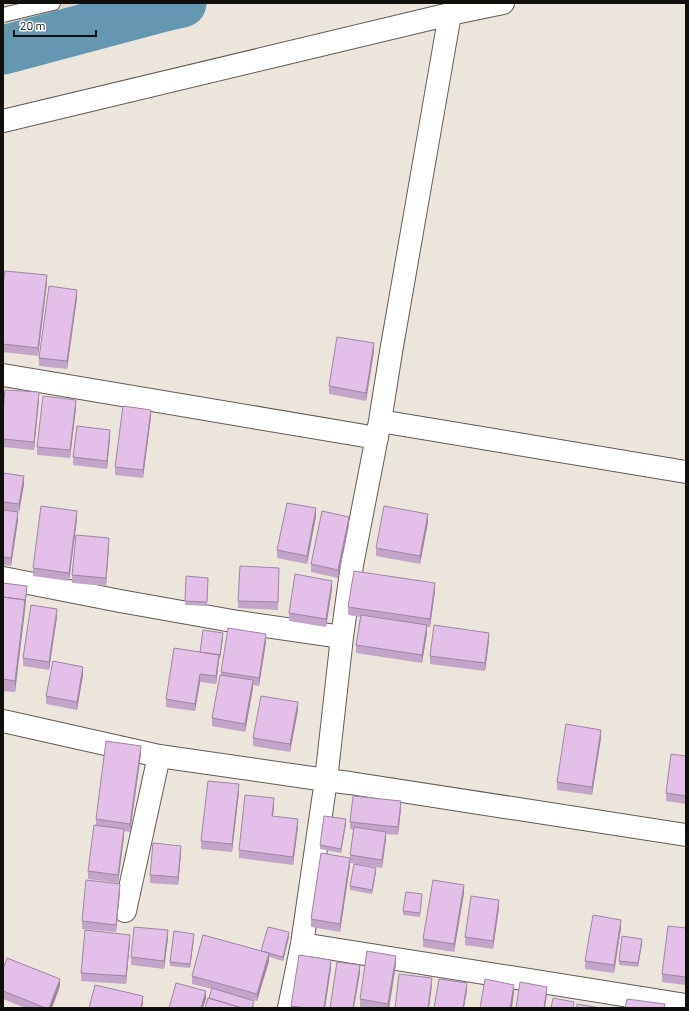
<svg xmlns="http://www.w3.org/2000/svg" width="689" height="1011" viewBox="0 0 689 1011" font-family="Barlow,sans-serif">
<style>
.built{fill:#e4d8c9}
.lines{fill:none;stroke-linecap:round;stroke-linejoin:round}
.river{stroke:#6398b0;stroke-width:49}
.service-casing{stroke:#625c55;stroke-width:16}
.minor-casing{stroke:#625c55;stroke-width:24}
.service{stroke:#fff;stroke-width:14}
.minor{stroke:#fff;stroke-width:22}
.wall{fill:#c2a5c8}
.shaded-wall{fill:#9e86a2}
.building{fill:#e2c0e8;stroke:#9e86a2}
</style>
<rect width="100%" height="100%" fill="#ece5dc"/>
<path class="built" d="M3,3H93L3,25Z"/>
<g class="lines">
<path class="river" d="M3,50L164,7L182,3"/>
<g class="service-casing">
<path id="service" d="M3,15L53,3"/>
</g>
<g class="minor-casing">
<path id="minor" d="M3,121L450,14L503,3
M3,375L377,438
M380,421L686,472
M3,578L120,601L238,622L342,637L352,565L380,421L391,352L450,14
M342,637L326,780L350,783L686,835
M3,721L159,756L326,780L302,944L289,1008
M125,911L159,756
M302,944L686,1005"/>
</g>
<use href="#service" class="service"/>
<use href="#minor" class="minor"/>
</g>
<path class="wall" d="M47,283L38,356L3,352V284Z
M77,298L67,369L39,366V358Z
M374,351L366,401L329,394V386Z
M39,400L34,450L3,447V411Z
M76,408L70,458L37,455V447Z
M151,417L143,478L115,475V467Z
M110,438L107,469L73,465V457Z
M3,473L24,484L19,512L3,510Z
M3,510L18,520L11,566L3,565Z
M316,516L307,564L277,558V550Z
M77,519L69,581L33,576V568Z
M428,522L420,564L376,556V548Z
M349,525L338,578L311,572V564Z
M109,546L106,586L72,583V575Z
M186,576L208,578L207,606L185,605Z
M279,576L278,610L238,608V601Z
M3,583L27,590L15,692L3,691Z
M332,589L326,627L289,621V613Z
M435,591L430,627H427V633L422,663L356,653V645L360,617L348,615V607Z
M57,617L49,670L23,666V658Z
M223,637L220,659H219L216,684L200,682L195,711L166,707V699L200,652Z
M489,641L485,671L430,664V656Z
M266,642L259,686L253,685V688L245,732L212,726V718L221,675V672Z
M83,675L77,710L46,704V696Z
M298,710L290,752L253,746V738Z
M601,738L592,795L557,790V782Z
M141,754L130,832L124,831V837L118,883L88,879V871L96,825V819Z
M686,756V804L666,801V793Z
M239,792L232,852L201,849V841Z
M274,806L273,816L298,827L293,865L239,858V850Z
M401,809L398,835L386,834V839L382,868L350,863L340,932L311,927V919L350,858L353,830L350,829V822Z
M346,823L341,853L320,849V845Z
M181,854L178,885L150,883V875Z
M376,872L372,894L350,890V886Z
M120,892L116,932L82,929V921Z
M464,893L454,952L423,947V939Z
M422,898L420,917L403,915V911Z
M499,908L493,949L465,945V937Z
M621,928L614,973L585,969V961Z
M686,928V985L662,982V974Z
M289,937L283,961L269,957V961L257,1001L240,997L254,1006V1008H205L209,998L212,989L192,984V976L261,951Z
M168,938L164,969L131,965V957Z
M194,938L190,968L170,966V962Z
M130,942L126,984L81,981V973Z
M642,943L638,967L619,965V961Z
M396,964L389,1008H364L360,1007V999Z
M331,968L325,1008H291V1006Z
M3,969L60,986L52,1008H25L3,999Z"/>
<path class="shaded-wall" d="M47,275V283L38,356V348Z
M77,290V298L67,369V361Z
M374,343V351L366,401V393Z
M39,392V400L34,450V442Z
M76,400V408L70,458V450Z
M151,410V417L143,478V470Z
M110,430V438L107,469V461Z
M24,476V484L19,512V504Z
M316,508V516L307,564V556Z
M77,511V519L69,581V573Z
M18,512V520L11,566V558Z
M428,514V522L420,564V556Z
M349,517V525L338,578V570Z
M109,538V546L106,586V578Z
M332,581V589L326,627V619Z
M435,583V591L430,627V619Z
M27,586L25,611L15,692V681Z
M57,609V617L49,670V662Z
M427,625V633L422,663V655Z
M223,633V637L220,659V655Z
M489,633V641L485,671V663Z
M266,634V642L259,686V678Z
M219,655V662L216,684V676Z
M83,667V675L77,710V702Z
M200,674V682L195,711V704Z
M253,680V688L245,732V724Z
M298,702V710L290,752V744Z
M601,730V738L592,795V787Z
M141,746V754L130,832V824Z
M239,784V792L232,852V844Z
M274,798V806L272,824V816Z
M401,801V809L398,835V827Z
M298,819V827L293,865V857Z
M346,819V823L341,853V849Z
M124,829V837L118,883V875Z
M386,832V839L382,868V860Z
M181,846V854L178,885V877Z
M350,858V866L340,932V924Z
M376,868V872L372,894V890Z
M120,884V892L116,932V925Z
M464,885V893L454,952V944Z
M499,900V908L493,949V941Z
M621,920V928L614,973V965Z
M168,930V938L164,969V961Z
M289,932V937L283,961V957Z
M194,934V938L190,968V964Z
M130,935V942L126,984V976Z
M642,939V943L638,967V963Z
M269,953V961L257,1001V994Z
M396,956V964L389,1008H388V1004Z
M331,960V968L325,1008H324Z
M360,965V973L354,1008H353Z
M432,978V986L429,1008H428Z
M60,979V986L52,1008H49Z
M467,983V991L464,1008H463Z
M514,985V993L512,1008H510Z
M547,987V995L545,1008H544Z
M206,991V999L203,1008H201Z
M143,996V1004L142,1008H141Z"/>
<path class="building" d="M5,271L47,275L38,348L3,344V284Z
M49,286L77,290L67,361L39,358Z
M337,337L374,343L366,393L329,386Z
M5,390L39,392L34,442L3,439V411Z
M43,396L76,400L70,450L37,447Z
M123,406L151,410L143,470L115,467Z
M77,426L110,430L107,461L73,457Z
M3,473L24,476L19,504L3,502Z
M287,503L316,508L307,556L277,550Z
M41,506L77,511L69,573L33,568Z
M384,506L428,514L420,556L376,548Z
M3,510L18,512L11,558L3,557Z
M322,511L349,517L338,570L311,564Z
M76,535L109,538L106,578L72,575Z
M240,566L279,568L278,602L238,601Z
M354,571L435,583L430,619L348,607Z
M295,574L332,581L326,619L289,613Z
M186,576L208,578L207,602L185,601Z
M3,583L27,586L25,603V600L3,597Z
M3,597L25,600L15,681L3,679Z
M31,605L57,609L49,662L23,658Z
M361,615L427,625L422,655L356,645Z
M434,625L489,633L485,663L430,656Z
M228,628L266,634L259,678L221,672Z
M203,630L223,633L220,655L200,652Z
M174,648L219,655L216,676L200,674L195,704L166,699Z
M53,661L83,667L77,702L46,696Z
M220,675L253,680L245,724L212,718Z
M261,696L298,702L290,744L253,738Z
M566,724L601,730L592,787L557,782Z
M106,741L141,746L130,824L96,819Z
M671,754L686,756V796L666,793Z
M208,781L239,784L232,844L201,841Z
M245,795L274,798L272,816L298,819L293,857L239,850Z
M353,796L401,801L398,827L350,822Z
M324,816L346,819L341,849L320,845Z
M94,825L124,829L118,875L88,871Z
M354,827L386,832L382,860L350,855Z
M153,843L181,846L178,877L150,875Z
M321,853L350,858L340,924L311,919Z
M354,864L376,868L372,890L350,886Z
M86,880L120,884L116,925L82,921Z
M433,880L464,885L454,944L423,939Z
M406,892L422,894L420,913L403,911Z
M471,896L499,900L493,941L465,937Z
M593,915L621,920L614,965L585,961Z
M668,926L686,928V977L662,974Z
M134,927L168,930L164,961L131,957Z
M268,927L289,932L283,957L268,953H269L261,951Z
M85,930L130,935L126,976L81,973Z
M174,931L194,934L190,964L170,962Z
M203,935L269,953L257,994L192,976Z
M622,936L642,939L638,963L619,961Z
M367,951L396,956L388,1004L360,999Z
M299,955L331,960L324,1008H305L291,1006Z
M7,958L60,979L49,1008H46L3,991V969Z
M337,962L360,965L353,1008H330Z
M399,974L432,978L428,1008H395Z
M439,979L467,983L463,1008H434Z
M485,979L514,985L510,1008H480Z
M520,982L547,987L544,1008H516Z
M176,983L206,991L201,1008H169Z
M95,985L143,996L141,1008H89Z
M212,988L254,1001L252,1008H242L209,998Z
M208,998L242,1008H205Z
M553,998L574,1002L573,1008H551Z
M627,999L665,1004L664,1008H625Z
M577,1004L601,1008H577Z"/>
<rect width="689" height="1011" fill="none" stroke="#110f0c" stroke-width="8"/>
<path d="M14 30v6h82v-6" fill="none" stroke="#110f0c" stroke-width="2"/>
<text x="20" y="30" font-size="12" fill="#110f0c" stroke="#ffffff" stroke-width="3" paint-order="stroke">20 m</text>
</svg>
